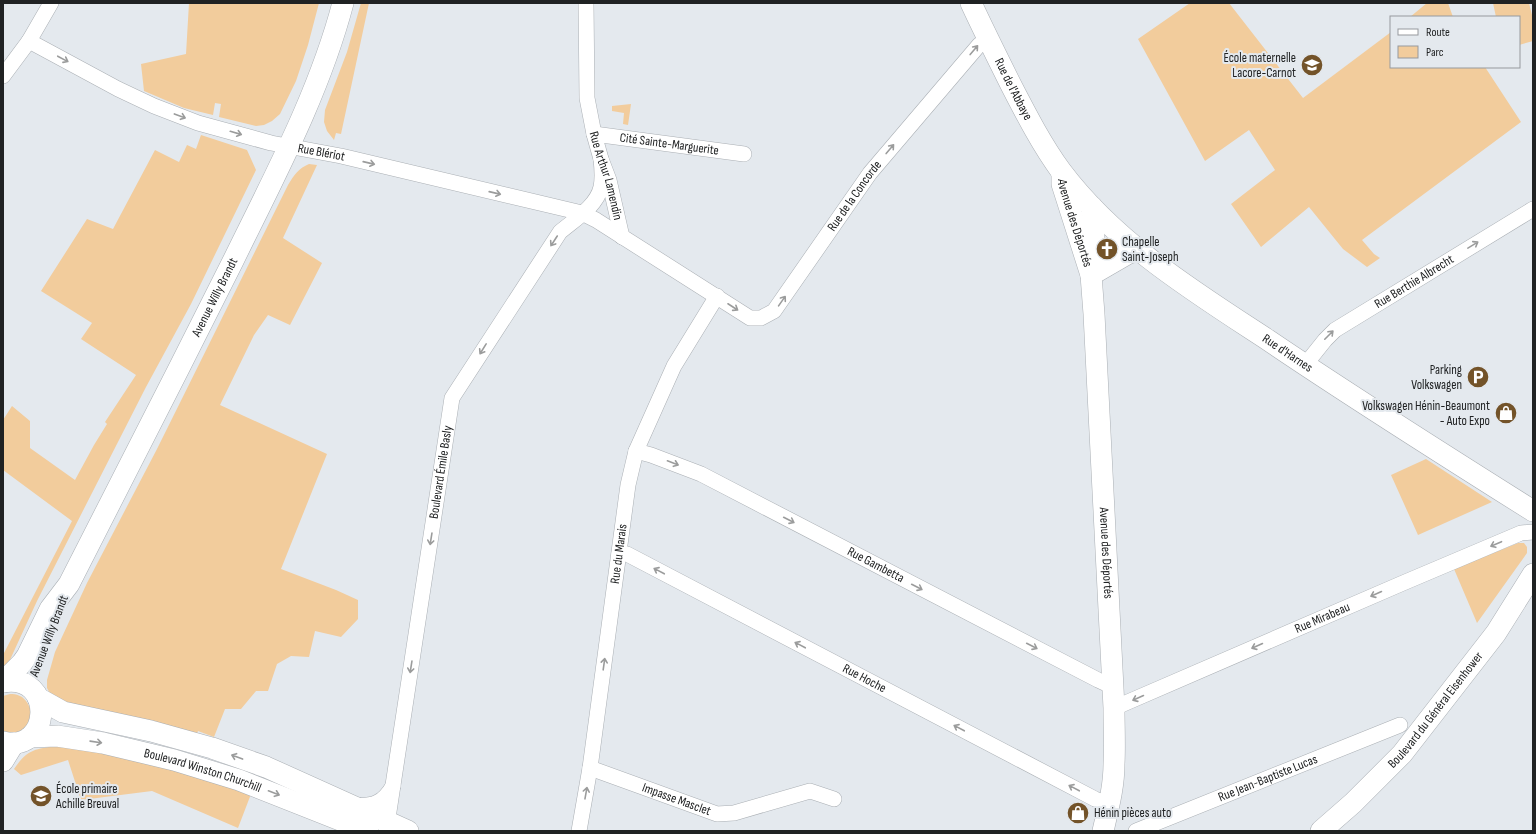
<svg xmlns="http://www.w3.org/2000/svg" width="1536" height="834" viewBox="0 0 1536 834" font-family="'Sofia Sans Condensed',sans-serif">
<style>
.green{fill:#f2cc9c}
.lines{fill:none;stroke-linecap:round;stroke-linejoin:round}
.street-casing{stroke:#aaafb4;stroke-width:16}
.secondary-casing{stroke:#aaafb4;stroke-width:22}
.street{stroke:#fff;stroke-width:15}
.secondary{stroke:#fff;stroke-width:21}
.oneway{stroke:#9b9c9c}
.labels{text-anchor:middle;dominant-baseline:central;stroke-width:4;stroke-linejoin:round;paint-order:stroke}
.poi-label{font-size:13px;fill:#202223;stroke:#e4e9ee;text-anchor:end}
.street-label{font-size:13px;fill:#202223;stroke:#e4e9ee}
</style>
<rect width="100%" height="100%" fill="#e4e9ee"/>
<path class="green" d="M189,3H319L308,45L296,81L280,114L272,121L264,125L256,126L219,117L221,104L215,103L213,115L184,108L144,91L141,64L186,54Z
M361,3H369L341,134L336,133L334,140L327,131L324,122L325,110L347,52Z
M1190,3H1229L1303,98L1391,32V67H1485L1521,122L1362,240L1374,254L1380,258L1367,267L1343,249L1309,207L1261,247L1231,204L1275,170L1249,130L1205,161L1138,39Z
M1427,3H1448L1453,17H1410Z
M1493,3H1529L1533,19V41L1519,45V17H1496Z
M631,104L628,125L623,124L624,113L612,111V106Z
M201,135L247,150L256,170L191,304L146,387L37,601L9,662L3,668V655L72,521L3,470V420L12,406L30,421V448L75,480L94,445L107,424L105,422L136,375L81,339L92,323L41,291L87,219L113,229L155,150L179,162L187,145L196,149Z
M309,164L317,165L283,238L322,263L290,325L268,315L254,335L220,405L327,454L281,569L336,590L358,600V619L341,637L315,631L309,657L291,656L277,664L268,691H256L241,709H225L214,737L198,731L196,736L74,709L52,697L47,688V680L55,652L87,583L157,449L288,185C294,175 299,168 309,164Z
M1426,459L1492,502L1418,535L1391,475Z
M1518,543H1524L1527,547V553L1477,623L1454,569Z
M10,694C24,694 28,702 32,713C30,717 29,722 27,726C22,733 11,734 3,731V696Z
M56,746L99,751L165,766L251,794L238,828L152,791L81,800L68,760L21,775L14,769C27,750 34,749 56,746Z"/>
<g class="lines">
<g class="street-casing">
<g id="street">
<path id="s1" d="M586,3L587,98L594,134L601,159L609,180L622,237"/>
<path id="s2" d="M29,41L118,89L154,106L198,123L271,143L341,156L582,213L596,220L750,318H761L774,311L870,173L979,45L988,39"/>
<path d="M3,76L29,41L51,3"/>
<path id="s3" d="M594,134L744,154"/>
<path id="s4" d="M1305,365L1325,340L1335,330L1533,209"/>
<path id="s5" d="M636,451L651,455L701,474L1098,680L1113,687"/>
<path id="s6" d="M619,554H627L1095,799L1109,804"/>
<path id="s7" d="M1114,708L1403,583L1521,533L1533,532"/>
<path id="s8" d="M590,768L717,814L734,813L810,791L834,799"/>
<path d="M353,805C373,807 383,803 393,786"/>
<path id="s9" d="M386,831L452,398L560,232C574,220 597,206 601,187C603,178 602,168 601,159"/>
<path id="s10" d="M579,831L590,768L628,485L636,451L674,366L717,296"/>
<path id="s11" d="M1136,831L1400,725"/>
</g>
</g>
<g class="secondary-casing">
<g id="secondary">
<path id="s12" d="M971,3C984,31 998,59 1012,87C1027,116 1042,145 1061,171C1115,243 1193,291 1268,340C1355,399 1444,455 1533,511"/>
<path id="s13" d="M1062,174V184L1091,275L1094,314L1114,708C1114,727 1115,746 1114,764C1114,787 1108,809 1103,831"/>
<path d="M1092,207L1094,238L1093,264"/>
<path d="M1091,275L1129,253L1138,251"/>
<path id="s14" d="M3,682L22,663L27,656L50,609L69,584C124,476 179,369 233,261C274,177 319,94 343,3"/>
<path d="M3,682C56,673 51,754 3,742"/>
<path d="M38,698L63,712L151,731L212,748L266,767L408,831"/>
<path id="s15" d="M30,737L57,736L103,743L174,760L239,780L368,831"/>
<path d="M3,761L14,743"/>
<path id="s16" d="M1321,831L1353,803L1402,754L1496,633L1533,574"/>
</g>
</g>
<use href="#street" class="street"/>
<use href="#secondary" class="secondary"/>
</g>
<defs><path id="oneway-shaft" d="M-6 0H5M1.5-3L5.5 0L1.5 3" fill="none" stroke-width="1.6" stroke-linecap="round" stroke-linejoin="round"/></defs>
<g class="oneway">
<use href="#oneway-shaft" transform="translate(974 50) rotate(-50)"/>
<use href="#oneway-shaft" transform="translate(63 59) rotate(28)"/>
<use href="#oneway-shaft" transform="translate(180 116) rotate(20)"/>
<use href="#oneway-shaft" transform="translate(236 133) rotate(16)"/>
<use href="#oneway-shaft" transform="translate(890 149) rotate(-50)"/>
<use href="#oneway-shaft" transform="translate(369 163) rotate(13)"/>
<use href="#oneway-shaft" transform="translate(495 193) rotate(13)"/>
<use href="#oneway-shaft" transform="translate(554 241) rotate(123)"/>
<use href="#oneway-shaft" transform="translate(1473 245) rotate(-31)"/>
<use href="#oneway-shaft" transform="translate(782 301) rotate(-55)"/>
<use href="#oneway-shaft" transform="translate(733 307) rotate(33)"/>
<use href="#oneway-shaft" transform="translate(1329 335) rotate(-45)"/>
<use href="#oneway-shaft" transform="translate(483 349) rotate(122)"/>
<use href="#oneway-shaft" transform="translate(673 463) rotate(21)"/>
<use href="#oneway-shaft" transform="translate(789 520) rotate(27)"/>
<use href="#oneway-shaft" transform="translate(431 539) rotate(99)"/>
<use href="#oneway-shaft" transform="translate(1496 544) rotate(157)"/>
<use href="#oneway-shaft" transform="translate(659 571) rotate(-152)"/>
<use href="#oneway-shaft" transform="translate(917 587) rotate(27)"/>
<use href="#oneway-shaft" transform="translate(1376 594) rotate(156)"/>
<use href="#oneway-shaft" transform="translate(800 645) rotate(-152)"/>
<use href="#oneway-shaft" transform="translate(1032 646) rotate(27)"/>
<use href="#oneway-shaft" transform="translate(1257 646) rotate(156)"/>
<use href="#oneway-shaft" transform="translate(604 664) rotate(-82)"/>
<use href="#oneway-shaft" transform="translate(411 667) rotate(99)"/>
<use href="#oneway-shaft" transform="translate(1138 698) rotate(156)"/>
<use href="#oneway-shaft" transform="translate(959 728) rotate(-152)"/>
<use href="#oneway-shaft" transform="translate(96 742) rotate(8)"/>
<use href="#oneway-shaft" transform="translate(237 757) rotate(-160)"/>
<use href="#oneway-shaft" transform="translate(1074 788) rotate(-152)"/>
<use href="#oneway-shaft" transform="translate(274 793) rotate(21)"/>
<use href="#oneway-shaft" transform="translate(586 793) rotate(-80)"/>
</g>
<defs>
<g id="school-disc" transform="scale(1.15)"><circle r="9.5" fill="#735329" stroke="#e4e9ee"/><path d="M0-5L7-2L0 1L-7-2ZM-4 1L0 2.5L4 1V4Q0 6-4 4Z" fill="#fff"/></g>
<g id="church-disc" transform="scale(1.15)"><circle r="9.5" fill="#735329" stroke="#e4e9ee"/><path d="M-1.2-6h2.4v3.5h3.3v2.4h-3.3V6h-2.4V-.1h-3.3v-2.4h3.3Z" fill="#fff"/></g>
<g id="parking-disc" transform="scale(1.15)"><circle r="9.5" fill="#735329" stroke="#e4e9ee"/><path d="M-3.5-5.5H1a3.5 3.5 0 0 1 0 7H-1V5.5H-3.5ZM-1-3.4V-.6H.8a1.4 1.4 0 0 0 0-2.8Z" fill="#fff"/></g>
<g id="shop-disc" transform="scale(1.15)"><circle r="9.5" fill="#735329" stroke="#e4e9ee"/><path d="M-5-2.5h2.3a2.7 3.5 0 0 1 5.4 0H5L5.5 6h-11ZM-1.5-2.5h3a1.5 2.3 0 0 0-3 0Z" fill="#fff"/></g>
</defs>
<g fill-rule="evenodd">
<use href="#school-disc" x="1312" y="65"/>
<use href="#church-disc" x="1107" y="249"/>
<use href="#parking-disc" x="1478" y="377"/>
<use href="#shop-disc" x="1506" y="413"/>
<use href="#school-disc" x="41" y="796"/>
<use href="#shop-disc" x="1078" y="813"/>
</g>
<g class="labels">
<g class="poi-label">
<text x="1296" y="58">École maternelle<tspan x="1296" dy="15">Lacore-Carnot</tspan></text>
<text x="1122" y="242" text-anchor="start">Chapelle<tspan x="1122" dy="15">Saint-Joseph</tspan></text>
<text x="1462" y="370">Parking<tspan x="1462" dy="15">Volkswagen</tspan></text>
<text x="1490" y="406">Volkswagen Hénin-Beaumont<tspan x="1490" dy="15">- Auto Expo</tspan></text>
<text x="56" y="789" text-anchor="start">École primaire<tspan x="56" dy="15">Achille Breuval</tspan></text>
<text x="1094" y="813" text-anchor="start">Hénin pièces auto</text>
</g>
<g class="street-label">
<text stroke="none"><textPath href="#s12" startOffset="96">Rue de l'Abbaye</textPath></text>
<text stroke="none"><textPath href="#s3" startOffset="76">Cité Sainte-Marguerite</textPath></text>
<text stroke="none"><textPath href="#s2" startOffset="315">Rue Blériot</textPath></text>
<text stroke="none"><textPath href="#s1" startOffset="175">Rue Arthur Lamendin</textPath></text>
<text stroke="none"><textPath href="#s2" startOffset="947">Rue de la Concorde</textPath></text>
<text stroke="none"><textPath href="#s13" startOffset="51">Avenue des Déportés</textPath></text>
<text stroke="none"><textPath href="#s4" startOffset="139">Rue Berthie Albrecht</textPath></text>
<text stroke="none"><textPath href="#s14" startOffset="441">Avenue Willy Brandt</textPath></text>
<text stroke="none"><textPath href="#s12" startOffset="483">Rue d'Harnes</textPath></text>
<text stroke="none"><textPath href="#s9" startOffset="363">Boulevard Émile Basly</textPath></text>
<text stroke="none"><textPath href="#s13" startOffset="384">Avenue des Déportés</textPath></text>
<text stroke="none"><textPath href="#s10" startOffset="280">Rue du Marais</textPath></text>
<text stroke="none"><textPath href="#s5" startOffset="266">Rue Gambetta</textPath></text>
<text stroke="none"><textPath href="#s7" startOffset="227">Rue Mirabeau</textPath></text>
<text transform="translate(49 636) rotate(-69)">Avenue Willy Brandt</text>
<text stroke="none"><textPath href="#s6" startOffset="276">Rue Hoche</textPath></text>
<text stroke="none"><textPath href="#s16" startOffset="167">Boulevard du Général Eisenhower</textPath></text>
<text stroke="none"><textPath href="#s15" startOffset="177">Boulevard Winston Churchill</textPath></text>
<text stroke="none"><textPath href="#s11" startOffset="142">Rue Jean-Baptiste Lucas</textPath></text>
<text stroke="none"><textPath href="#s8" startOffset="92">Impasse Masclet</textPath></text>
</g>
</g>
<rect width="1536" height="834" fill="none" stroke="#202223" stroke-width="8"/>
<rect x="1390" y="16" width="130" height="52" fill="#e4e9ee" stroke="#96999d"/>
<rect x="1398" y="29" width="20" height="6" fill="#ffffff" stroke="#96999d"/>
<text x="1426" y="36" font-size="12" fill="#202223">Route</text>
<rect x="1398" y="46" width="20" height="12" fill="#f2cc9c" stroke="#96999d"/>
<text x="1426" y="56" font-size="12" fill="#202223">Parc</text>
</svg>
